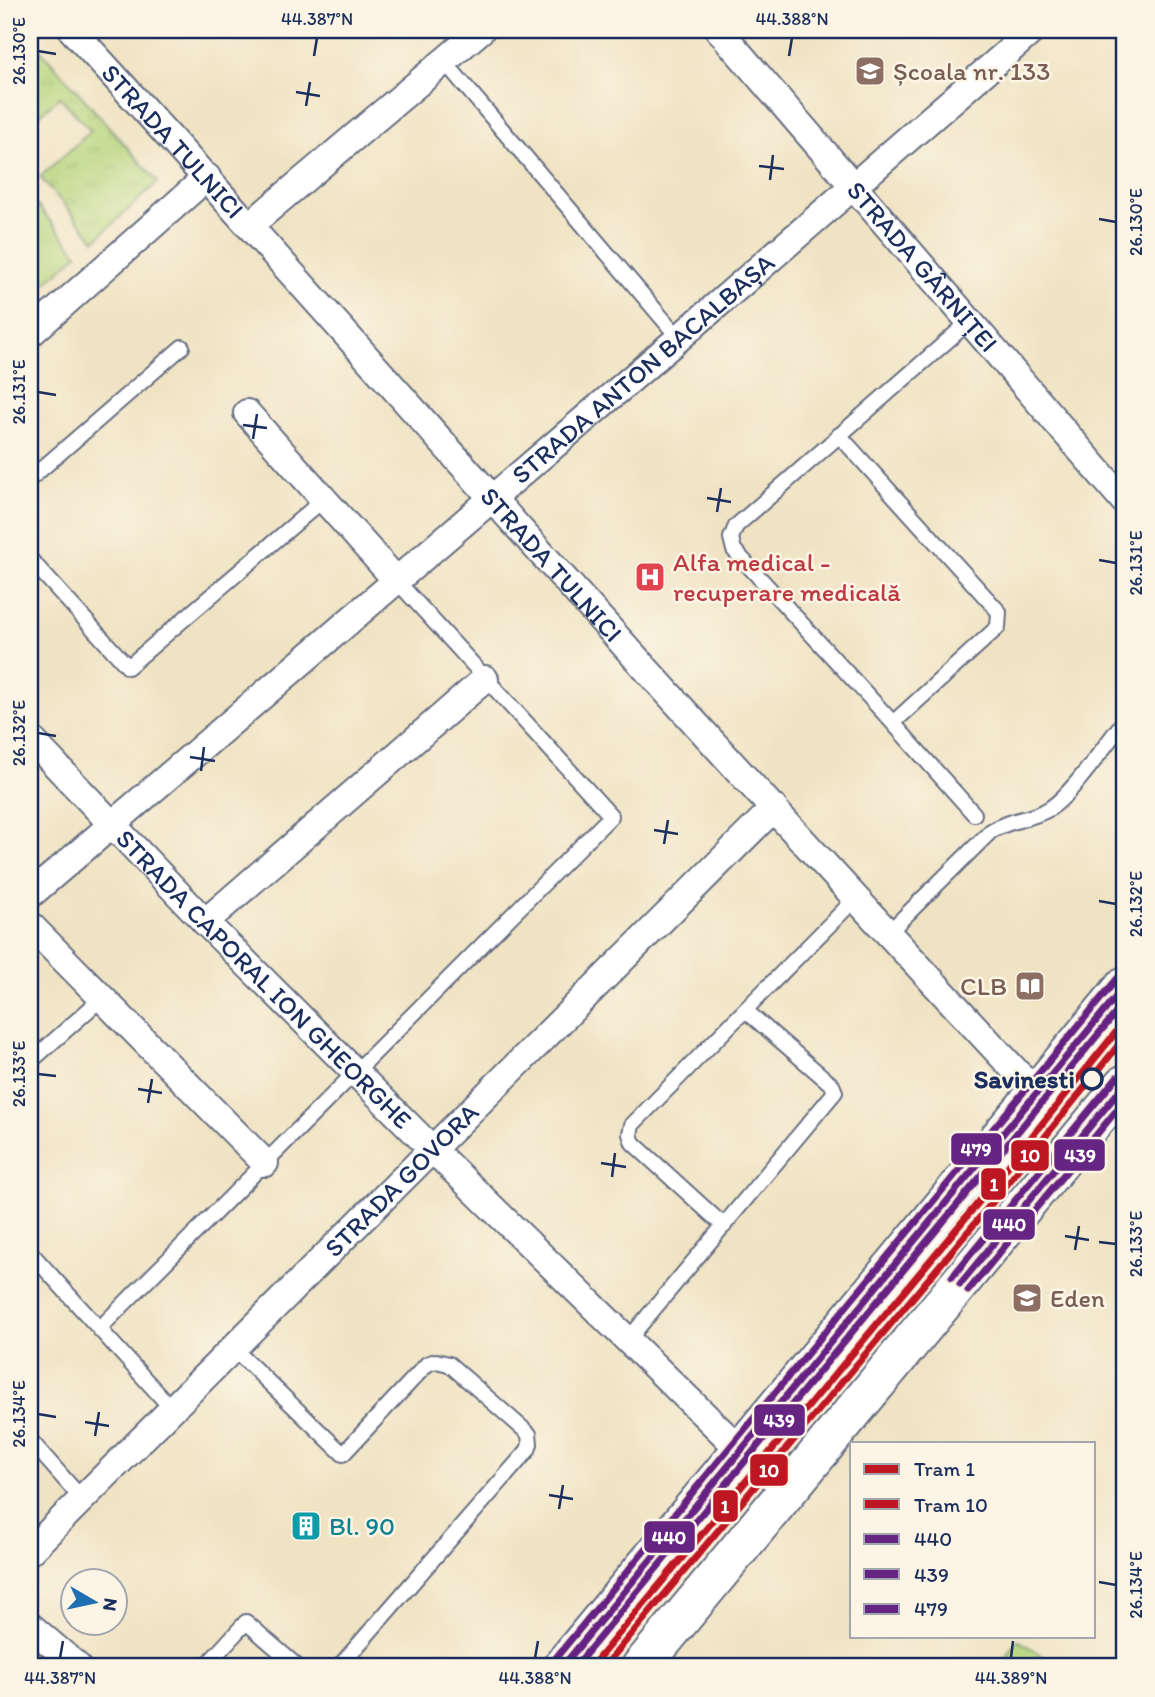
<svg xmlns="http://www.w3.org/2000/svg" width="1155" height="1697" viewBox="0 0 1155 1697" font-family="Itim,sans-serif">
<style>
.park{fill:url(#park-tufts);stroke:#68826c;stroke-width:2}
.garden{fill:#b5d47b;stroke:#68826c;stroke-width:2}
.lines{fill:none;stroke-linecap:round;stroke-linejoin:round}
.service-casing{stroke:#666e81;stroke-width:18}
.minor-casing{stroke:#666e81;stroke-width:30}
.primary-casing{stroke:#666e81;stroke-width:42}
.service{stroke:#fff;stroke-width:14}
.minor{stroke:#fff;stroke-width:26}
.primary{stroke:#fff;stroke-width:38}
.bus-1-casing{stroke:#fcf5e5;stroke-width:12}
.bus-2-casing{stroke:#fcf5e5;stroke-width:12}
.bus-3-casing{stroke:#fcf5e5;stroke-width:12}
.bus-1{stroke:#662483;stroke-width:7}
.bus-2{stroke:#662483;stroke-width:7}
.bus-3{stroke:#662483;stroke-width:7}
.tram-1-casing{stroke:#fcf5e5;stroke-width:12}
.tram-2-casing{stroke:#fcf5e5;stroke-width:12}
.tram-1{stroke:#be1622;stroke-width:7}
.tram-2{stroke:#be1622;stroke-width:7}
.ticks{fill:none;stroke:#1b2f5e;stroke-width:2.5}
.stop-dot{fill:#fcf5e5;stroke:#1b2f5e;stroke-width:3.5}
.labels{text-anchor:middle;dominant-baseline:central;stroke-width:5;stroke-linejoin:round;paint-order:stroke}
.education-label{font-size:26px;fill:#785e54;stroke:#fcf5e5;text-anchor:start}
.street-label{font-size:26px;fill:#1b2f5e;stroke:#fcf5e5}
.health-label{font-size:26px;fill:#be3a42;stroke:#fcf5e5;text-anchor:start}
.stop-label{font-size:26px;font-weight:bold;fill:#1b2f5e;stroke:#fcf5e5;text-anchor:end}
.culture-label{font-size:26px;fill:#0d838f;stroke:#fcf5e5;text-anchor:start}
.line-badge{stroke:#fcf5e5;stroke-width:2.5}
.badge-label{font-size:19px;text-anchor:middle;font-weight:bold;fill:#fff}
.neatline{fill:none;stroke:#1b2f5e;stroke-width:2.5}
.ticks-label{font-size:18px;text-anchor:middle;fill:#1b2f5e}
</style>
<defs>
<pattern id="park-tufts" width="24" height="20" patternUnits="userSpaceOnUse" patternTransform="scale(1.75)"><rect width="24" height="20" fill="#b5d47b"/><path d="M3 7l-1-3M5 7V3M7 7l1-3M15 17l-1-3M17 17v-4M19 17l1-3" fill="none" stroke="#9bb66d"/></pattern>
</defs>
<rect width="100%" height="100%" fill="#fcf5e5"/>
<filter id="ink" filterUnits="userSpaceOnUse"><feTurbulence type="fractalNoise" baseFrequency=".0143" numOctaves="2"/><feDisplacementMap in="SourceGraphic" scale="14" xChannelSelector="R" yChannelSelector="G"/><feConvolveMatrix kernelMatrix="1 2 1 2 8 2 1 2 1" color-interpolation-filters="sRGB"/></filter>
<filter id="wash" filterUnits="userSpaceOnUse"><feTurbulence type="fractalNoise" baseFrequency=".00686" numOctaves="4" result="noise"/><feDisplacementMap in="SourceGraphic" scale="28" xChannelSelector="R" yChannelSelector="G"/><feGaussianBlur stdDeviation="1.57" result="paint"/><feColorMatrix in="noise" values="0 0 0 0 0 0 0 0 0 0 0 0 0 0 0 0 0 1.4 0 .05"/><feComposite in="paint" operator="in"/></filter>
<g filter="url(#wash)">
<rect width="100%" height="100%" fill="#f0e3c3"/>
<path class="park" d="M30,38L158,182L95,240L40,177L91,131L60,97L30,123Z"/>
<path class="garden" d="M36,204L78,254L30,297V209Z
M1018,1640L1059,1667H1000Z"/>
</g>
<g filter="url(#ink)">
<g class="lines">
<g class="service-casing">
<path id="service" d="M444,61L679,338
M839,435L999,612L998,627L893,723L734,550L731,538L736,526C814,457 892,389 970,321
M30,479L182,347
M30,559L128,667L324,499
M893,723L974,814
M888,933L991,831C1011,819 1029,820 1047,810C1070,798 1107,742 1125,720
M30,1062L102,998
M724,1226L633,1143L630,1134L632,1125L745,1010
M30,1252L172,1409
M99,1329L611,816L396,580
M627,1341L835,1092L832,1085L745,1010L856,898
M233,1348L343,1454L427,1364L436,1361L449,1364L529,1434L530,1444L528,1450L339,1667
M30,1440L82,1499
M205,1667L246,1622L298,1667"/>
</g>
<g class="minor-casing">
<g id="minor">
<path id="s1" d="M72,30C213,184 352,341 491,497C670,698 853,896 1036,1093"/>
<path id="s2" d="M719,30L1125,502"/>
<path d="M250,225L481,30"/>
<path d="M30,334L207,177"/>
<path d="M247,413L396,580"/>
<path id="s3" d="M30,738L205,922L432,1149L727,1437L789,1492"/>
<path id="s4" d="M30,895L679,338L1033,30"/>
<path d="M205,922L485,679"/>
<path d="M30,925L265,1163"/>
<path id="s5" d="M30,1551L774,808"/>
<path d="M30,1626L78,1667"/>
</g>
</g>
<g class="primary-casing">
<path id="primary" d="M562,1667L1125,986
M641,1667L1125,1084"/>
</g>
<use href="#service" class="service"/>
<use href="#minor" class="minor"/>
<use href="#primary" class="primary"/>
<g class="bus-1-casing">
<path id="bus-1" d="M960,1284L1125,1084
M562,1667L1125,986"/>
</g>
<g class="bus-2-casing">
<path id="bus-2" d="M968,1291L1125,1100
M575,1667L1125,1002"/>
</g>
<g class="bus-3-casing">
<path id="bus-3" d="M952,1277L1117,1077
M554,1660L1117,979"/>
</g>
<use href="#bus-1" class="bus-1"/>
<use href="#bus-2" class="bus-2"/>
<use href="#bus-3" class="bus-3"/>
<g class="tram-1-casing">
<path id="tram-1" d="M591,1667L988,1191L1125,1021"/>
</g>
<g class="tram-2-casing">
<path id="tram-2" d="M604,1667L996,1198L1125,1037"/>
</g>
<use href="#tram-1" class="tram-1"/>
<use href="#tram-2" class="tram-2"/>
</g>
</g>
<path class="ticks" d="M38,51L56,54M314,56L317,38M789,56L792,38M296,92L320,96M306,106L310,82M759,166L784,169M770,180L773,155M1099,219L1116,222M38,392L56,395M243,425L267,428M253,439L257,414M707,498L731,502M717,512L721,488M1099,560L1116,563M38,733L56,736M190,757L215,761M201,771L204,747M654,830L678,834M664,844L668,820M1099,901L1116,904M38,1074L56,1076M138,1089L162,1093M148,1103L152,1079M601,1163L626,1167M612,1177L615,1153M1065,1236L1089,1240M1099,1242L1116,1244M1075,1250L1079,1226M38,1414L56,1417M85,1422L109,1426M95,1436L99,1412M549,1495L573,1499M559,1509L563,1485M1099,1582L1116,1585M60,1658L63,1641M535,1658L538,1641M1011,1658L1013,1641"/>
<defs>
<g id="school-square" transform="scale(1.575)"><rect x="-9" y="-9" width="18" height="18" rx="4" fill="#8d6e63" stroke="#fcf5e5"/><path d="M0-5L7-2L0 1L-7-2ZM-4 1L0 2.5L4 1V4Q0 6-4 4Z" fill="#fff"/></g>
<g id="hospital-square" transform="scale(1.575)"><rect x="-9" y="-9" width="18" height="18" rx="4" fill="#e0444e" stroke="#fcf5e5"/><path d="M-5-5h3v3.5h4V-5h3V5h-3V1.5h-4V5h-3Z" fill="#fff"/></g>
<g id="library-square" transform="scale(1.575)"><rect x="-9" y="-9" width="18" height="18" rx="4" fill="#8d6e63" stroke="#fcf5e5"/><path d="M-6-4Q-3-5.5-.7-3.5V5Q-3 3-6 4ZM6-4Q3-5.5 .7-3.5V5Q3 3 6 4Z" fill="#fff"/></g>
<g id="building-square" transform="scale(1.575)"><rect x="-9" y="-9" width="18" height="18" rx="4" fill="#0f9aa8" stroke="#fcf5e5"/><path d="M-4-6H4V6H1V3H-1V6H-4ZM-2.5-4.3h1.7v1.8h-1.7ZM.8-4.3h1.7v1.8H.8ZM-2.5-1h1.7V.8h-1.7ZM.8-1h1.7V.8H.8Z" fill="#fff"/></g>
</defs>
<g fill-rule="evenodd">
<use href="#school-square" x="870" y="71"/>
<use href="#hospital-square" x="650" y="577"/>
<use href="#library-square" x="1030" y="986"/>
<use href="#school-square" x="1027" y="1298"/>
<use href="#building-square" x="306" y="1526"/>
</g>
<circle class="stop-dot" cx="1092" cy="1079" r="10"/>
<g class="labels">
<g class="education-label">
<text x="893" y="71">Școala nr. 133</text>
<text x="1007" y="986" text-anchor="end">CLB</text>
<text x="1050" y="1298">Eden</text>
</g>
<g class="street-label">
<text stroke="none"><textPath href="#s1" startOffset="150">STRADA TULNICI</textPath></text>
<text stroke="none"><textPath href="#s2" startOffset="312">STRADA GÂRNIȚEI</textPath></text>
<text stroke="none"><textPath href="#s4" startOffset="808">STRADA ANTON BACALBAȘA</textPath></text>
<text stroke="none"><textPath href="#s1" startOffset="718">STRADA TULNICI</textPath></text>
<text stroke="none"><textPath href="#s3" startOffset="336">STRADA CAPORAL ION GHEORGHE</textPath></text>
<text stroke="none"><textPath href="#s5" startOffset="525">STRADA GOVORA</textPath></text>
</g>
<g class="health-label">
<text x="673" y="562">Alfa medical -<tspan x="673" dy="30">recuperare medicală</tspan></text>
</g>
<g class="stop-label">
<text x="1075" y="1079">Savinesti</text>
</g>
<g class="culture-label">
<text x="329" y="1526">Bl. 90</text>
</g>
</g>
<g class="line-badge">
<rect x="950" y="1132" width="53" height="34" rx="7" fill="#662483"/>
<rect x="1053" y="1138" width="53" height="34" rx="7" fill="#662483"/>
<rect x="1010" y="1139" width="40" height="33" rx="7" fill="#be1622"/>
<rect x="980" y="1167" width="27" height="34" rx="7" fill="#be1622"/>
<rect x="982" y="1208" width="54" height="33" rx="7" fill="#662483"/>
<rect x="753" y="1403" width="53" height="34" rx="7" fill="#662483"/>
<rect x="749" y="1453" width="40" height="34" rx="7" fill="#be1622"/>
<rect x="712" y="1489" width="27" height="34" rx="7" fill="#be1622"/>
<rect x="643" y="1520" width="53" height="34" rx="7" fill="#662483"/>
</g>
<g class="badge-label">
<text x="976" y="1156">479</text>
<text x="1080" y="1162">439</text>
<text x="1030" y="1162">10</text>
<text x="994" y="1191">1</text>
<text x="1009" y="1231">440</text>
<text x="779" y="1427">439</text>
<text x="769" y="1477">10</text>
<text x="725" y="1513">1</text>
<text x="669" y="1544">440</text>
</g>
<rect width="1155" height="1697" fill="none" stroke="#fcf5e5" stroke-width="77"/>
<rect x="850" y="1442" width="245" height="196" fill="#fcf5e5" stroke="#a2a6af" stroke-width="2"/>
<rect x="864" y="1464" width="35" height="10" fill="#be1622" stroke="#a2a6af" stroke-width="2"/>
<text x="914" y="1476" font-size="21" fill="#1b2f5e">Tram 1</text>
<rect x="864" y="1499" width="35" height="10" fill="#be1622" stroke="#a2a6af" stroke-width="2"/>
<text x="914" y="1512" font-size="21" fill="#1b2f5e">Tram 10</text>
<rect x="864" y="1534" width="35" height="10" fill="#662483" stroke="#a2a6af" stroke-width="2"/>
<text x="914" y="1546" font-size="21" fill="#1b2f5e">440</text>
<rect x="864" y="1569" width="35" height="10" fill="#662483" stroke="#a2a6af" stroke-width="2"/>
<text x="914" y="1582" font-size="21" fill="#1b2f5e">439</text>
<rect x="864" y="1604" width="35" height="10" fill="#662483" stroke="#a2a6af" stroke-width="2"/>
<text x="914" y="1616" font-size="21" fill="#1b2f5e">479</text>
<g transform="translate(94 1602) rotate(99)"><circle r="33" fill="#fcf5e5" stroke="#a2a6af" stroke-width="2"/>
<path d="M0-5L12 26L0 18L-12 26Z" fill="#1f6fb2"/>
<text y="-10" font-size="19" font-weight="bold" text-anchor="middle" fill="#1b2f5e">N</text>
</g>
<rect x="38" y="38" width="1078" height="1620" class="neatline"/>
<g class="ticks-label">
<text x="317" y="25">44.387°N</text>
<text x="792" y="25">44.388°N</text>
<text transform="translate(19 51) rotate(-90)" y="6">26.130°E</text>
<text transform="translate(1136 222) rotate(-90)" y="6">26.130°E</text>
<text transform="translate(19 392) rotate(-90)" y="6">26.131°E</text>
<text transform="translate(1136 563) rotate(-90)" y="6">26.131°E</text>
<text transform="translate(19 733) rotate(-90)" y="6">26.132°E</text>
<text transform="translate(1136 904) rotate(-90)" y="6">26.132°E</text>
<text transform="translate(19 1074) rotate(-90)" y="6">26.133°E</text>
<text transform="translate(1136 1244) rotate(-90)" y="6">26.133°E</text>
<text transform="translate(19 1414) rotate(-90)" y="6">26.134°E</text>
<text transform="translate(1136 1585) rotate(-90)" y="6">26.134°E</text>
<text x="60" y="1684">44.387°N</text>
<text x="535" y="1684">44.388°N</text>
<text x="1011" y="1684">44.389°N</text>
</g>
</svg>
